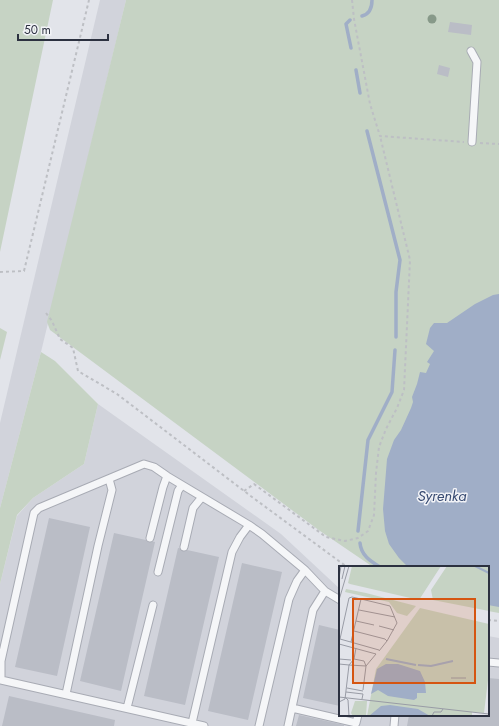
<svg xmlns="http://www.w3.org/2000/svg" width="499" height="726" viewBox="0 0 499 726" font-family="Jost,sans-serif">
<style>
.built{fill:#d1d3db}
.green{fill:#c6d3c4}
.water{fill:#a0aec7}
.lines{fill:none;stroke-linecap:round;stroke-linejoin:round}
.stream{stroke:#a0aec7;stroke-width:3.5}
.building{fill:#babdc6}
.service-casing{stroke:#a8abb4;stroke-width:9}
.path{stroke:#bdbfc4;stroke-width:2;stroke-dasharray:3 3;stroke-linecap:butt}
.service{stroke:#f5f6f8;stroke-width:7}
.tree{fill:#879989}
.labels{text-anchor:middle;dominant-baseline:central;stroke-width:3;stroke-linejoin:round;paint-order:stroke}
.water-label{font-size:15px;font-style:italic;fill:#384b72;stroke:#f2f3f7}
.inset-river{fill:none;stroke:#a0aec7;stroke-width:2}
.inset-road{fill:none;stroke:#999ca6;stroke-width:1}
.view{fill:#d55511;fill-opacity:0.15;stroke:#d55511;stroke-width:2}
.inset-edge{fill:none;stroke:#2c3140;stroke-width:2}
</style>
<rect width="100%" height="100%" fill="#e2e4ea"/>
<path class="built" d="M100,0H126L41,352L0,508V423Z
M98,404L281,534L340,589V715H488V636L499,638V726H0V584L17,516L33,498L84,464Z"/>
<path class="green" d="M0,0H53L0,252Z
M126,0H499V613L488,611V567H373L320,531L50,330L47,322Z
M0,328L7,332L0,360Z
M41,352L55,361L98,404L84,464L33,498L17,515L0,584V508Z"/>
<path class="water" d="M499,294V607L488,605V567H408L399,558L389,544L385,531L383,509L387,459L394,440L401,430L411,408L413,402L412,397L417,384L420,372L426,373L430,364L427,362L434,351L426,344L430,328L434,323H447L475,304L493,295Z"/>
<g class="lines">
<path class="stream" d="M362,16C370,14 372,8 372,0
M350,20L346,24L351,48
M356,70L360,93
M367,131L400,260L396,292V337
M358,531L368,440L392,392L395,350
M360,543C361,555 370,561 380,567"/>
</g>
<path class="building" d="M450,22L472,25L471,35L448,32Z
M439,65L450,68L448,77L437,74Z
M49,518L90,527L57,676L15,667Z
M114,533L155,542L121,691L80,681Z
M178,548L219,557L185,705L144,696Z
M242,563L282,572L248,720L208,711Z
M319,625L340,630V706L303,698Z
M488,678L499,679V726H407L409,715H488Z
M9,696L115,720L114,726H2Z
M299,715L344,725V726H296Z"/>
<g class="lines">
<g class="service-casing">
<path id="service" d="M471,51L477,62L472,142
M150,538L163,487L167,476
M184,547L193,508L202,497
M158,572L178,491L182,485
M488,662L499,663
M0,680H1L204,726
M1,680V661L34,513L39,508L144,464L154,467L167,476L249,525
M66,694L98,546L112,490L109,479
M127,708L153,605
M292,708L356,723L358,715
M192,723L232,552L240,537L249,525L262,534L305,570L325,591
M259,726L289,599L297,581L305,570
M288,726L313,610L325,591L340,600
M394,726L395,715"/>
</g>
<path class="path" d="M352,0L354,19L370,104L380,136L464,142
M480,143L499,144
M0,272L24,271L89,0
M46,313L52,321L60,339L73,348L78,371L117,394L252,497L347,567
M244,491L254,484L326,537L345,541L358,538L368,531L374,515L376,473L379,447L386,429L397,408L404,390L410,260L380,136
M488,620L499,621"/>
<use href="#service" class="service"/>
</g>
<circle class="tree" cx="432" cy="19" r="4.5"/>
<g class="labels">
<g class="water-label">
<text x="442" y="496">Syrenka</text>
</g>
</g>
<g transform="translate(339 566)">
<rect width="150" height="150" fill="#e2e4ea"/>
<path d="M13,0H102L80,34L11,18L9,17ZM108,0H150V45L94,34L92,24ZM7,23L27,27L77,40L68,50L58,47L50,36L6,26ZM81,42L150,58V106L145,147L133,146V150H28L37,103ZM16,135H28L27,150H14L12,147Z" fill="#c6d3c4"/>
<path d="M47,98H59L81,105L86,116L87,127H78V132L75,134L49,130L39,124L32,128L38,103ZM51,139L79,143L91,150H30L42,140Z" fill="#a0aec7"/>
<path class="inset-river" d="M136,0L150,7M47,93L77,99M79,99L92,100L114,95"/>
<path class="inset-road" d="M0,12L2,0M3,13L6,0M22,33L51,40L58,57L48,75M0,34L10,0M20,44L56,51M17,55L35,59M40,60L55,64M15,65L46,73L48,75L40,85M12,76L22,33L13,31L10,32L1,73L40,84M0,78L37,88L27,100L24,124M0,93L12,94M15,93L10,99L27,100L25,95L15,93L17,82M0,98L10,99L6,133L0,136M112,112H127M8,122L24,125M7,126L24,128L23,133M0,131L150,148M6,131L9,134L10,150M93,150L95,146H102L104,143"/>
<path class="view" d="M14,33H136V117H14Z"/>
<rect width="150" height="150" class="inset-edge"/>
</g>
<path d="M18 34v6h90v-6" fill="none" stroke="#2c3140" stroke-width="2"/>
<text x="24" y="34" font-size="12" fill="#2c3140" stroke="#f2f3f7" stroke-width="3" paint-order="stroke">50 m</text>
</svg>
